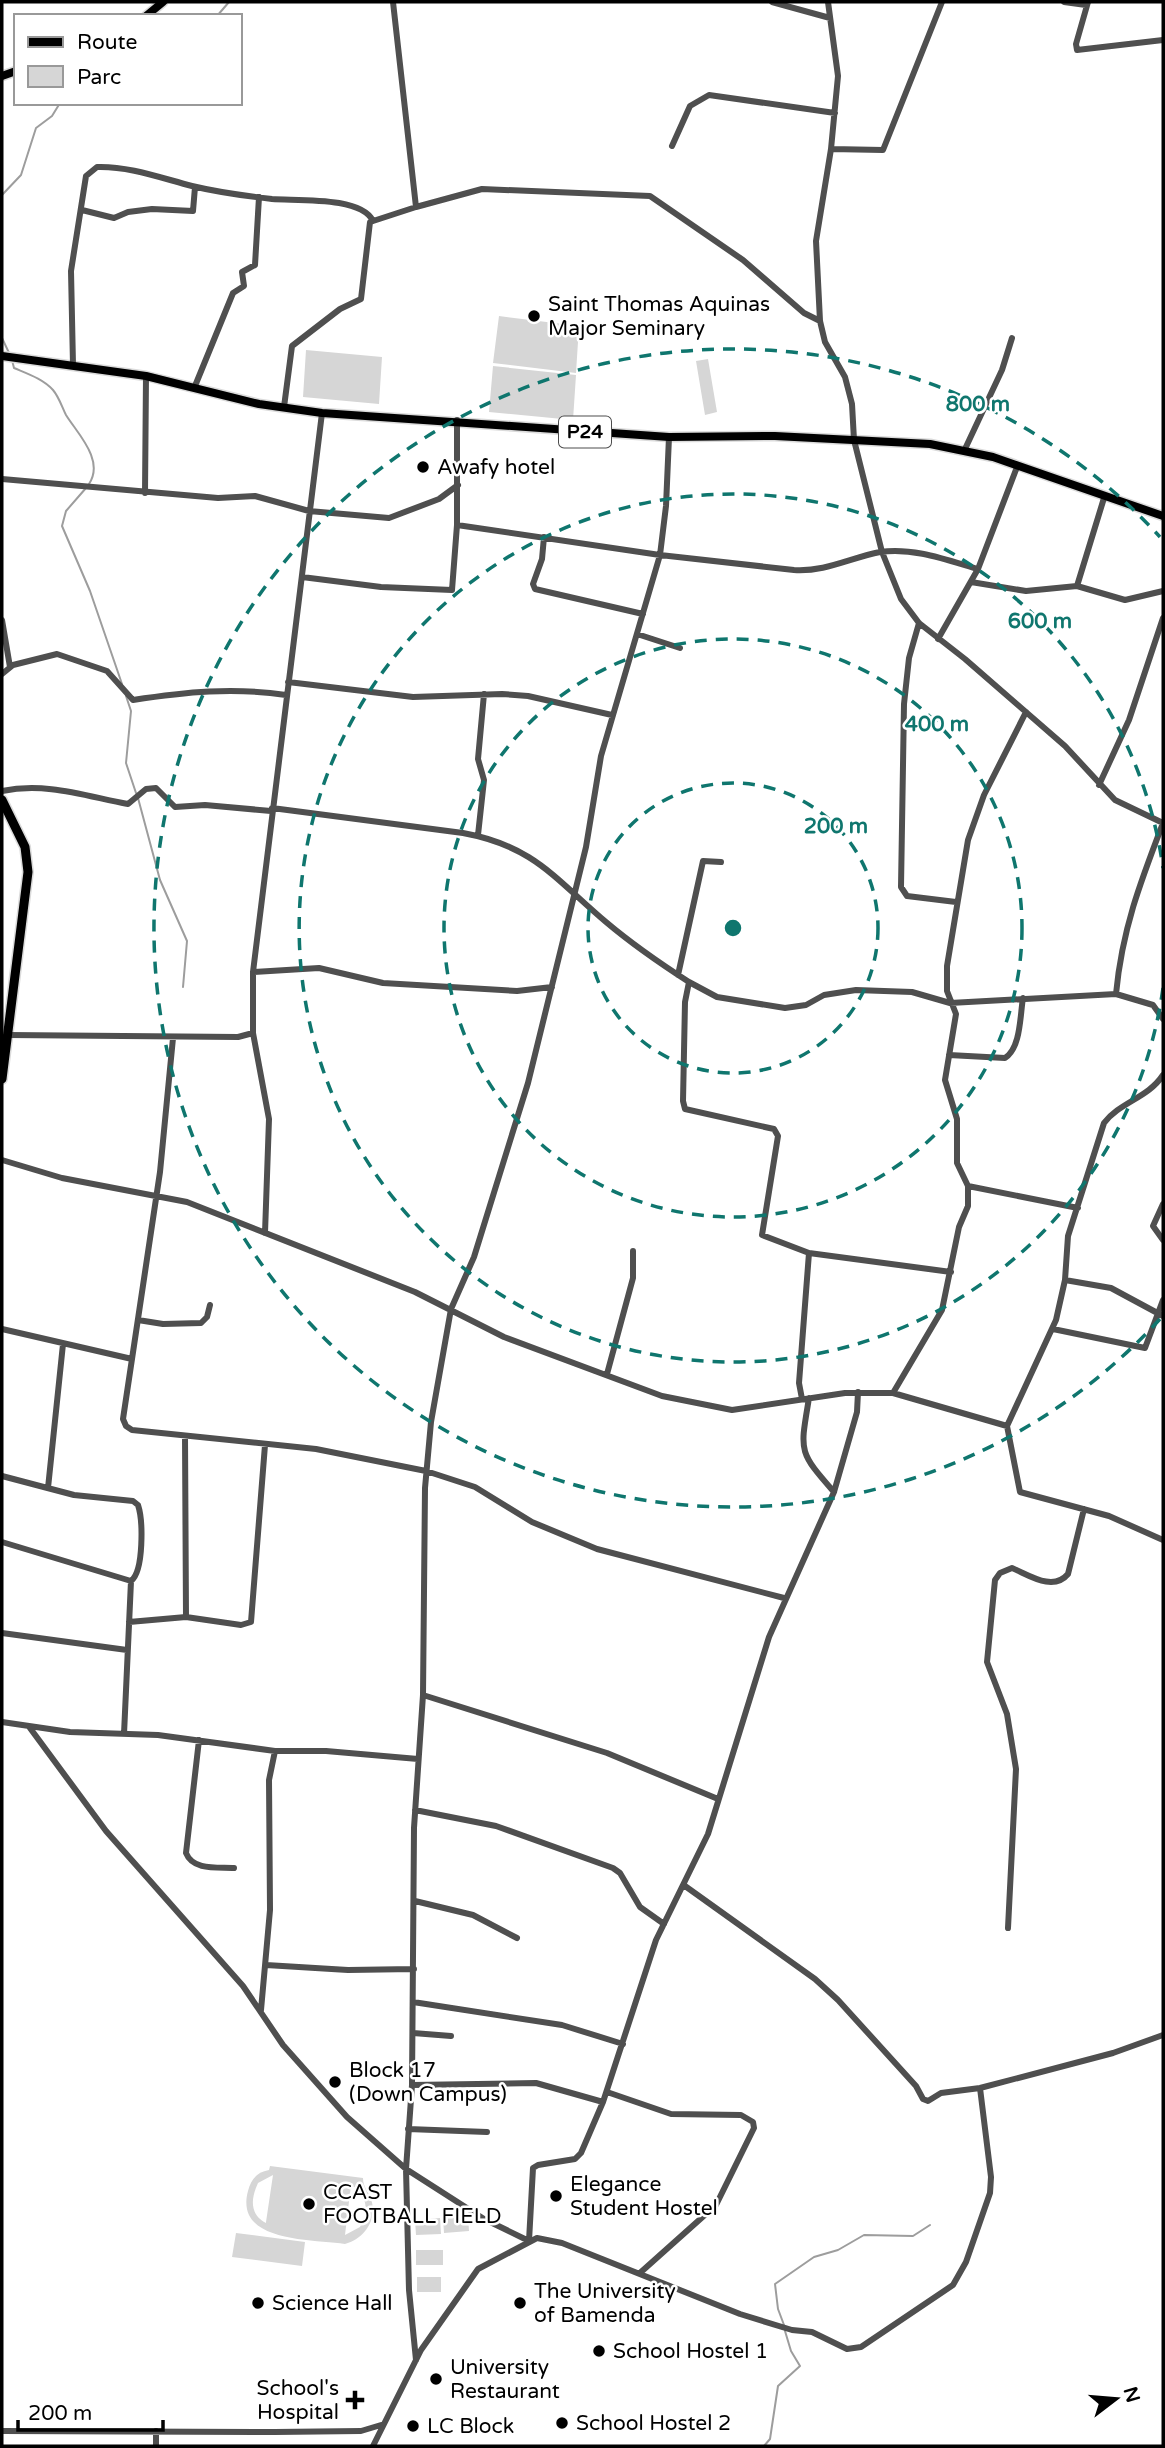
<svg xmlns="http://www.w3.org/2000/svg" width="1165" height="2448" viewBox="0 0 1165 2448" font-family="'Varela Round',sans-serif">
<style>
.green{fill:#d6d6d6;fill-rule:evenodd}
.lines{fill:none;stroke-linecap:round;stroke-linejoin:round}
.stream{stroke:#9d9d9d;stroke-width:2}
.major-casing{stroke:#dbdbdb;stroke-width:11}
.highway-casing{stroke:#dbdbdb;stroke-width:12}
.minor{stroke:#4f4f4f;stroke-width:6}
.major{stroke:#000;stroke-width:8}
.highway{stroke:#000;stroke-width:9}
.ring{fill:none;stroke:#0f766e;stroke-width:3.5;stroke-dasharray:12 9}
.poi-dot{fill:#000;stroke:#fff;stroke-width:2.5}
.labels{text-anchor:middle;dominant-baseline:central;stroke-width:5;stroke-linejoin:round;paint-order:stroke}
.shield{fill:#fff;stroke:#4c4c4c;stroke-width:2}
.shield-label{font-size:19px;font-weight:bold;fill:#000}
.poi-label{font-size:21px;fill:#000;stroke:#fff;text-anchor:start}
.centre{fill:#0f766e;stroke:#fff;stroke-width:3.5}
.ring-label{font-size:21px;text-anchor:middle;font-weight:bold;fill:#0f766e;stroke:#fff;stroke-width:5;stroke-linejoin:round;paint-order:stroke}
</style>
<rect width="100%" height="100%" fill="#fff"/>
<path class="green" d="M499,316L579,326L576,373L493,363Z
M306,350L382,357L379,404L303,397Z
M708,359L717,412L705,415L696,361Z
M493,366L576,375L573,420L489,412Z
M270,2166L363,2178C363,2187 368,2191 371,2199C378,2220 364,2239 345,2244C312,2239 234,2243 248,2191C251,2179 257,2172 269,2170ZM273,2175L266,2222V2223C249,2214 251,2198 258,2183ZM351,2185C368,2195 369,2211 360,2227L345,2235Z
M468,2216L469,2231L444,2233L443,2218Z
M440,2218L441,2234L416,2235L415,2220Z
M236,2233L305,2242L302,2266L232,2257Z
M416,2250H443V2265H416Z
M417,2277H441V2292H417Z"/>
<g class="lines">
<path class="stream" d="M217,16L229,2
M2,195L21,175L36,128L52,116L60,103
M2,338L10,355
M12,360L14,368C28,374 43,379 53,390C59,397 62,407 66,415C77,433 105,460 89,484
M86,488L66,511L62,526L90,591L122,684
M126,696L131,711L126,763L136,793
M138,798L160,880L187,941L183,987
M784,2325L778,2309L775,2284L814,2257L838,2250L864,2235L913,2236L930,2225
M764,2446L770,2439L778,2386L800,2366L791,2351L785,2331"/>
<g class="major-casing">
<path id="major" d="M146,16L163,2
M2,76L16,71
M2,356L146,376L259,404L322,413L669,437L775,436L930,444L993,457L1163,516"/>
</g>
<g class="highway-casing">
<path id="highway" d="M2,800L25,847L28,872L2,1079"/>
</g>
<path class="minor" d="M772,2L830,18
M828,2L838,76L831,149L816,241L820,321L825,342L845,377L852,404L854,440L882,552L901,599L919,623L965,659L1065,746L1115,800L1163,823
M1064,2L1086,5
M1088,2L1076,44L1077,50L1163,40
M672,146L690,106L709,95L835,113
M831,149L883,150L942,2
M416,207L482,189L650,196L743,260L804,313L820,321
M82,210L114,218L128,212L152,209L193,211L195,187
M73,365L71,271L86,176L97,167C129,166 161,178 192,186C217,192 246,196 272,199C296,201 361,196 373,221
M195,386L233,293L244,286L242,272L255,265L259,197
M284,407L292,346L340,309L361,299L370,222L416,207L393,2
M965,449L1002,370L1012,338
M2,479L218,498L255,496L309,511L389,518L439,499L458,485
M145,493L146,376
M457,525L660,555L794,570C825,572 850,558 880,552C913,547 947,560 978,569
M544,537L542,559L533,584L535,589L643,614
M302,577L381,587L452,590L457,525V420
M971,582L1026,591L1077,586L1125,600L1163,591
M1077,586L1104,498
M2,620L10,667
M919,623L909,658L904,704L901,887L907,896L956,902
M637,634L680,648
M938,639L978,569L1017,467
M2,674L13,665L57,654L107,671L133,700C185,692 233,687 286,695
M288,682L413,697L502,694L528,696L612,715
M1099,785L1129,720L1163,618
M2,791C46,782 85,796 128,804L146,789L156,788L175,807L205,805L271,811
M272,808L463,833C534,846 555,879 606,922C632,944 661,964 689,982L685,1002L683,1101L685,1109L774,1129L778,1136L762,1235L809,1253L799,1383L802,1399
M478,835L484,780L478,759L484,694
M253,972L319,968L383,983L517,991L552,987
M678,975L703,861L721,862
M689,982L717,997L785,1008L806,1005L824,995L856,990L912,992L950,1003L1116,994C1122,930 1140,883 1163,823
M1116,994L1153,1005L1163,1019
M8,1035L238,1037L253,1033
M173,1038L160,1172L123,1419L126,1426L132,1430L316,1449L426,1471L475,1487L532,1522L597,1549L784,1598
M949,1055L1005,1058C1021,1048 1020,1015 1023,998
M1163,1075C1148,1098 1120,1102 1104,1123L1068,1236L1065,1280L1056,1320L1007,1426L1020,1492L1109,1516L1163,1540
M2,1160L62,1178L187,1202L415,1292L504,1337L662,1396L732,1410L845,1393H893L1007,1426
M968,1186L1078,1208
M1163,1204L1153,1226L1163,1240
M265,1233L269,1119L253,1033V972L322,413
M809,1253L951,1272
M1065,1280L1111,1288L1163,1316
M138,1320L163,1324L201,1323L207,1317L210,1305
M2,1329L132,1359
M1053,1329L1145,1348L1163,1300
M607,1374L633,1278V1251
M893,1393L942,1310L959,1227L968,1206V1186L957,1163V1119L945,1080L956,1014L947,991V966L968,840L984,795L1026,712
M809,1398C800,1452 798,1451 834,1492
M185,1436L186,1617
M2,1476L74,1495L133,1501L138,1505C143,1520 144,1571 131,1581L124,1734
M48,1488L63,1344
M2,1542L131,1581
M129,1622L186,1617L241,1625L251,1622L265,1445
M2,1633L127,1650
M423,1695L607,1753L718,1799
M2,1722L70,1732L158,1735L275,1751H326L418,1759
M30,1728L106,1831L243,1986L283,2045L347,2117L406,2169L484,2219L529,2241
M199,1740L186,1853C193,1871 218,1867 234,1868
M415,1810L496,1826L613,1868L620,1873L640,1907L664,1924
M685,1886L815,1979L838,2000L916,2086L923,2099L928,2101L941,2093L980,2088L1113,2053L1163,2035
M415,1901L473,1915L517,1938
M1008,1928L1016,1769L1007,1714L987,1662L995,1580L1000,1573L1012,1568C1029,1575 1053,1592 1068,1574L1084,1509
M266,1965L348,1970L414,1969
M413,2002L562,2025L623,2044
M261,2010L270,1910L269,1780L275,1751
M413,2033L451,2036
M412,2085L536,2083L603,2102
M607,2092L671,2114L741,2115L753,2122L754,2128L716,2205L641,2272
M408,2129L487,2132
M529,2241L533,2168L538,2165L575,2159L581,2153L603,2102L656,1940L708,1834L769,1637L834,1492L857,1412L858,1392
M416,2360L409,2290L406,2169L412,2085L414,1828L423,1695L425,1488L431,1422L451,1309L474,1257L528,1083L586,847L601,756L660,555L666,506L669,437
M2,2431L275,2432L361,2431L381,2425
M156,2446V2431
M373,2446L421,2350L478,2269L537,2238L562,2243L740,2314L792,2330L812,2332L847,2349L861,2347L953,2285L966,2262L990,2193L991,2177L980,2088"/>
<use href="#major" class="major"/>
<use href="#highway" class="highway"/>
</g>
<g class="ring">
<circle cx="733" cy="928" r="145"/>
<circle cx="733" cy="928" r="289"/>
<path d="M1163 988A434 434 0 1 1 1163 868"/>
<path d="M1160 1319A579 579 0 1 1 1160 537"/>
</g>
<g class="poi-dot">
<circle cx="534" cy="316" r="7"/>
<circle cx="423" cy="467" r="7"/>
<circle cx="335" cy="2082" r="7"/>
<circle cx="556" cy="2196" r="7"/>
<circle cx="309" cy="2204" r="7"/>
<circle cx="258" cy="2303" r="7"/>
<circle cx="520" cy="2303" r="7"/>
<circle cx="599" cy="2351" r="7"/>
<circle cx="436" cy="2379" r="7"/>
<path d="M351.5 2389.5h7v7h7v7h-7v7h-7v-7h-7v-7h7z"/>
<circle cx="562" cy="2423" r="7"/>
<circle cx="413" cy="2426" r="7"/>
</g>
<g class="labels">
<rect class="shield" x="559" y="416.5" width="52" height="31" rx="5"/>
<g class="shield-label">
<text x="585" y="432">P24</text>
</g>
<g class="poi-label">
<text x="548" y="304">Saint Thomas Aquinas<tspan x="548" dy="24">Major Seminary</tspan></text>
<text x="437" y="467">Awafy hotel</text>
<text x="349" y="2070">Block 17<tspan x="349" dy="24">(Down Campus)</tspan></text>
<text x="570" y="2184">Elegance<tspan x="570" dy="24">Student Hostel</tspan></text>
<text x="323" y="2192">CCAST<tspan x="323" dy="24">FOOTBALL FIELD</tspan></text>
<text x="534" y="2291">The University<tspan x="534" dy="24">of Bamenda</tspan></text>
<text x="272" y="2303">Science Hall</text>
<text x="613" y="2351">School Hostel 1</text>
<text x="450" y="2367">University<tspan x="450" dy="24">Restaurant</tspan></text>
<text x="339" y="2388" text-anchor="end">School's<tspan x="339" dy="24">Hospital</tspan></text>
<text x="576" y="2423">School Hostel 2</text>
<text x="427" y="2426">LC Block</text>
</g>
</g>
<circle cx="733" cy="928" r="10" class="centre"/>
<g class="ring-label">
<text x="978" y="411">800 m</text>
<text x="1040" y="628">600 m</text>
<text x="937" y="731">400 m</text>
<text x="836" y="833">200 m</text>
</g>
<rect width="1165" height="2448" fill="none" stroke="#000000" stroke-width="7"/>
<rect x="14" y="14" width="228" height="91" fill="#ffffff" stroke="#999999" stroke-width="2"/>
<rect x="28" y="37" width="35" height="10" fill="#000000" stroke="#999999" stroke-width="2"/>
<text x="77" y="49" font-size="21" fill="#000000">Route</text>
<rect x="28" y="66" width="35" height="21" fill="#d6d6d6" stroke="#999999" stroke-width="2"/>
<text x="77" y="84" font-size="21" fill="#000000">Parc</text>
<g transform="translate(1116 2399) rotate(74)" stroke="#ffffff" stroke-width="5" paint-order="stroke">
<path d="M0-5L12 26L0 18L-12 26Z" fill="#000000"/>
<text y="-10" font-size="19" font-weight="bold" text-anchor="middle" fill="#000000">N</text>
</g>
<path d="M18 2420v10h145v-10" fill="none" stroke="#000000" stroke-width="3.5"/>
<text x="28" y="2420" font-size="21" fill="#000000" stroke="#ffffff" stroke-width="5" paint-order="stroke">200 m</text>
</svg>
